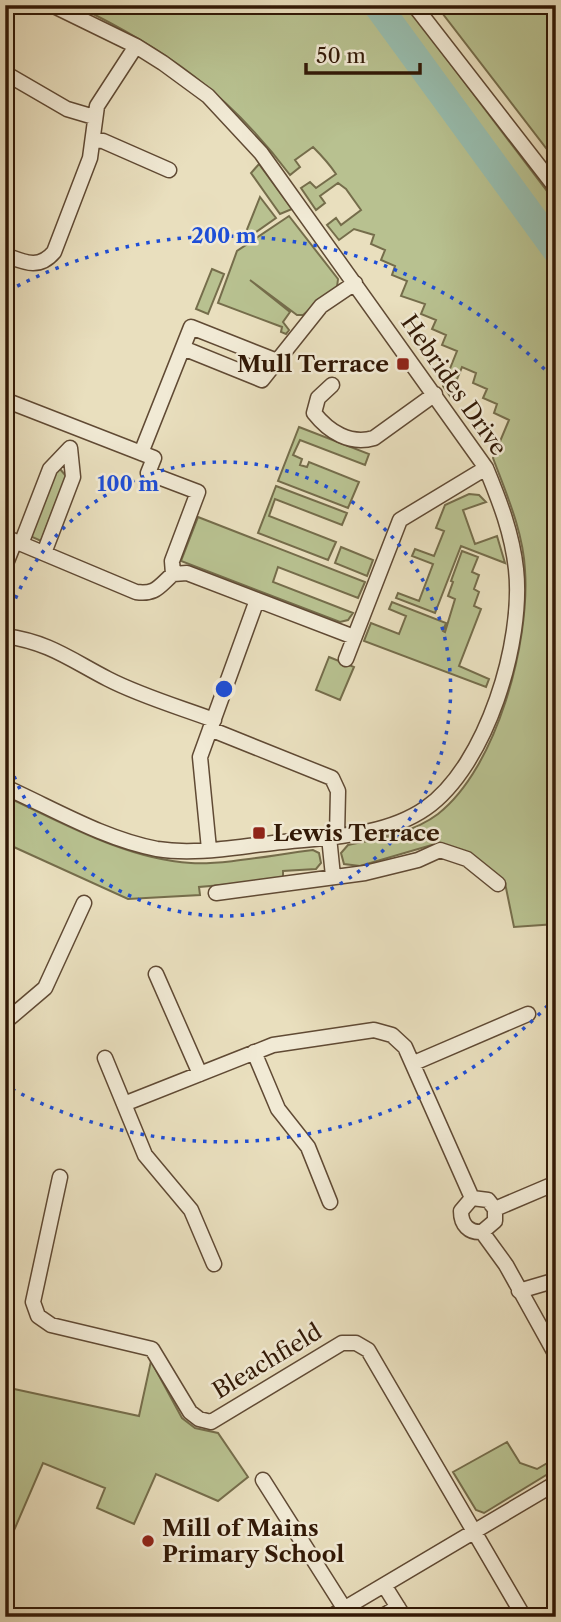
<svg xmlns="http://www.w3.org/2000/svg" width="561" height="1622" viewBox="0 0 561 1622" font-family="'Libre Caslon Text',serif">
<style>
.green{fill:#b8c190;stroke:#756d4b;stroke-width:2}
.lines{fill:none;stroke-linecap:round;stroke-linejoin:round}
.river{stroke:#98bdae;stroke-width:28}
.minor-casing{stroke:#604a34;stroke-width:17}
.minor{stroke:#f1ead5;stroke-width:14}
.ring{fill:none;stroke:#1d4ed8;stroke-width:3.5;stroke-dasharray:3.5 7}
.poi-dot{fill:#8f2418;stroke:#f1ead5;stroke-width:2.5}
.labels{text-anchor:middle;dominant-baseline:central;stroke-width:5;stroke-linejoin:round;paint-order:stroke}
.poi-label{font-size:23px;font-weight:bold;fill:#321906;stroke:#f1ead5;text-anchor:start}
.street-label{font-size:23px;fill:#321906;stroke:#f1ead5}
.centre{fill:#1d4ed8;stroke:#f1ead5;stroke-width:3.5}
.ring-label{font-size:21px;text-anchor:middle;font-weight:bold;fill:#1d4ed8;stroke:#f1ead5;stroke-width:5;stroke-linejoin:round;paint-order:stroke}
</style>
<rect width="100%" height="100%" fill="#e9dfbe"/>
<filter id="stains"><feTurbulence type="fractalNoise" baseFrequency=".00286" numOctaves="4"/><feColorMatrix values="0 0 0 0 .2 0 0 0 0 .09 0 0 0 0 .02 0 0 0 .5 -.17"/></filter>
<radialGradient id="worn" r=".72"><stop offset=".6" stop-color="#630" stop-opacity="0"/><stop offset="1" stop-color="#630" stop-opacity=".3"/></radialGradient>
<path class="green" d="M75,5H406L556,203V924L514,927L505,883L469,853L435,844L360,866L344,864L341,853L348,845C378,839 413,833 438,814C497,768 530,642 525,570C523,531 506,493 493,458L509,420L494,413L497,404L483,398L487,389L473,383L476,373L462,367L450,396L443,386L457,351L442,345L446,335L432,329L436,320L421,314L425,304L401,296L407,281L392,275L395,266L381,260L385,250L371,244L374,235L354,229L339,240L327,225L336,218L341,225L361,210L346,189L338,183L320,196L325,203L316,210L301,188L310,182L316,188L336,174C328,162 322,156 313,147L295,160L300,167L290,175C229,94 166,49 75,5Z
M436,5H556V161Z
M259,164L292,209L280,214L251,173Z
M260,197L276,218L242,242Z
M289,216L338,279L337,287L303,315H297L250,280L290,312L283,322L289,330L286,334L281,332L282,327L218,303L237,251Z
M212,269L224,274L208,314L196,309Z
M299,427L369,454L365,465L300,440L293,455L302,459L300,465L307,467L309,462L359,482L348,508L278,481Z
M60,469L66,476L41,541L30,536L55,472Z
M276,486L347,513L342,525L275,499L269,516L336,542L328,560L258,533Z
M469,494L479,495L486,502L463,510L475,544L497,536L505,563L461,546L435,613L396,598L398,593L419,601L433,564L412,556L415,549L434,556L444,531L436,528L445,505Z
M198,517L365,582L358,598L278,567L273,582L353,613L348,620L340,622L181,561Z
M341,547L373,560L367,576L335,563Z
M462,551L478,557L472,572L479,575L474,589L479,592L474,606L481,609L459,666L489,679L486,687L364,641L371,623L399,634L406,616L389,609L392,602L446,623L443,631L445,632L455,599L448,596L453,582L451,581Z
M329,657L354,667L340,700L316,690Z
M5,796C63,823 126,859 191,863C224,865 278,854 313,850L319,853L321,863L316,869L283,871V880L199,887L200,895L128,899L5,843Z
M151,1361L182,1418L195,1428L218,1433L248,1477L218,1501L156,1474L134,1524L97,1508L105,1488L43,1463L9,1542L5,1540V1387L139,1416Z
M507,1442L520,1463L537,1469L556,1458V1469L484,1513L476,1510L453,1472Z"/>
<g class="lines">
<path class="river" d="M377,5L556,250"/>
<g class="minor-casing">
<path id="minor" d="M414,5L556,188
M5,73L67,109L94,117
M93,140L103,141L169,170
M5,255C24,262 39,270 54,252L90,158L97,106L136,46
M183,348L262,380L321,306L355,283
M332,385L318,398L314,413C329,432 350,445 374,438L435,394
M5,400L154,458L148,473L198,492L172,561L173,574
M141,453L191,327L277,361
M5,537L136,592C156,595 159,586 173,574
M21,544L50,469L70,448L73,477L44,553
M5,566L15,541
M173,574L187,573L354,637
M5,636C49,642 71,660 108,679C141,696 179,707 214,720
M346,659L400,520L486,468
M210,729L332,778L338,791L337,836
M5,787C54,809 104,839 157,849C195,855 235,847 273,843C323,837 383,838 426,808C487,765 524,641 516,569C512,533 500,502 486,468L261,153L208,96L163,63L136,46L52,5
M329,837L333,876
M209,849L200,757L257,600
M216,893L365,873L418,860L440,850L467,859L498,884
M156,974L200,1074
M5,1022L45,988L84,903
M254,1052L278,1109L308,1147L330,1202
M105,1058L145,1155L191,1210L214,1264
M414,1063L528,1014
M124,1104L273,1045L374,1030L392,1035L405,1047L472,1198
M60,1177L33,1302L38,1316L51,1325L152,1349L190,1412L199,1419L211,1422L342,1343H356L368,1350L524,1617
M495,1209L549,1186
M482,1232L495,1221V1209L488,1200L472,1198L461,1211C461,1225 469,1233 482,1232L506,1265L556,1355
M519,1291L553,1281L556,1285
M263,1480L344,1608
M384,1585L404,1617
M330,1617L556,1483
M381,1617L398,1607"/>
</g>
<use href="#minor" class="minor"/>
</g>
<g class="ring">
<path d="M5 628A227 227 0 1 1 5 750"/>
<path d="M555 998A453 453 0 0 1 8 1087M8 291A453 453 0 0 1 555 380"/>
</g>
<g class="poi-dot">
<rect x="396" y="357" width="14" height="14" rx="3.5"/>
<rect x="252" y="826" width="14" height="14" rx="3.5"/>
<circle cx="148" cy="1541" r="7"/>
</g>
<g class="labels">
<g class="poi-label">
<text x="389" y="364" text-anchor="end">Mull Terrace</text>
<text x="273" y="833">Lewis Terrace</text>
<text x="162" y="1528">Mill of Mains<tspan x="162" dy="26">Primary School</tspan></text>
</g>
<g class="street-label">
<text transform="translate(454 385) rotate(55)">Hebrides Drive</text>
<text transform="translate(267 1361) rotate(-31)">Bleachfield</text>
</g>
</g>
<circle cx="224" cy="689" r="10" class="centre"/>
<g class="ring-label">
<text x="224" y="243">200 m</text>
<text x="128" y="491">100 m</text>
</g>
<rect width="561" height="1622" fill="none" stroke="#e9dfbe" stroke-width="28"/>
<rect x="7" y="7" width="547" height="1608" fill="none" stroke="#321906" stroke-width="3.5"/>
<rect x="14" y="14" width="533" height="1594" fill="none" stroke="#321906" stroke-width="2"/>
<path d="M306 63v10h114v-10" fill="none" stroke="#321906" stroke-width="3.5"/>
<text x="316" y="63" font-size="21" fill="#321906" stroke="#f1ead5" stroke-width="5" paint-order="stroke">50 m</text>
<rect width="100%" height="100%" filter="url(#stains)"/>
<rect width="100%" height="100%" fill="url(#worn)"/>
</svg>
